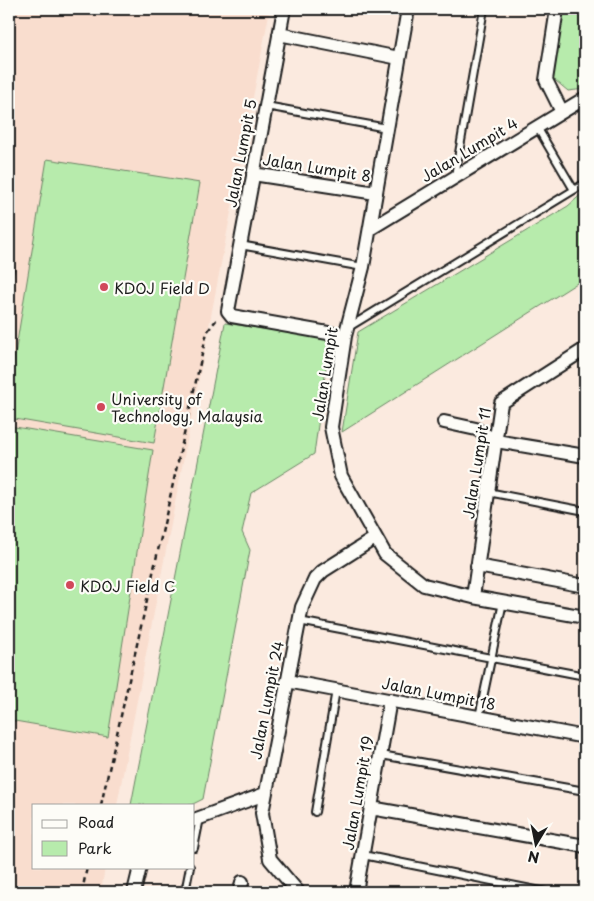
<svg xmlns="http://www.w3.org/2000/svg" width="594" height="901" viewBox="0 0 594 901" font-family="'Playpen Sans',sans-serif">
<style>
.built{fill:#f9ddce}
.green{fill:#b7ebac;stroke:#6a8464}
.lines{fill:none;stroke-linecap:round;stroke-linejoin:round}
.lane-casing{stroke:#1c1c1c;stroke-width:10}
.street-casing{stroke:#1c1c1c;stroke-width:16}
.path{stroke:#1c1c1c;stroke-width:2.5;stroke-dasharray:5 4;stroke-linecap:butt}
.lane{stroke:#fdfcf7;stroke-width:6}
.street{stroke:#fdfcf7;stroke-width:12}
.poi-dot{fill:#d1495b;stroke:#fdfcf7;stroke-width:2}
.labels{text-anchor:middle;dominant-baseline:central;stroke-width:4.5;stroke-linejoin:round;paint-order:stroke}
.street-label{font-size:15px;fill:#1c1c1c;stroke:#fdfcf7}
.poi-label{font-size:15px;fill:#1c1c1c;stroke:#fdfcf7;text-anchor:start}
</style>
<rect width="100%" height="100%" fill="#fbeadf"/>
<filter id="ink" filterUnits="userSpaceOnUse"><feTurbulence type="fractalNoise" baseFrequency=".02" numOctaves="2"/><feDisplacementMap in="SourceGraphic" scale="10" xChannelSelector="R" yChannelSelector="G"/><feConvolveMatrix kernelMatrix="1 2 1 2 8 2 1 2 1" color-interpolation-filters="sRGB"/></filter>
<g filter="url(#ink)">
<path class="built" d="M9,9H270L117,805H34V867H105L101,892H9Z"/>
<path class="green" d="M559,9H585V89L568,91L550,76Z
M47,159L200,183L154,443L9,418V391Z
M585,191V278L342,432L358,332L568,206Z
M225,323L330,339L314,454L251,493L242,532L250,550L203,799L191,805H131Z
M9,426L153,450L108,737L9,720Z"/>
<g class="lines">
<g class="lane-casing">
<path id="lane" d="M266,106L387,128
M455,176L484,9
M574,190L585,183
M240,245L363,267
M9,274L10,268
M349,327L574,190L537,127
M488,492L585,511
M299,621L585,676
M479,717L503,602
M381,755L585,791
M315,812L336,690
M194,848L200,818
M363,855L546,892
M185,892L190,867"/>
</g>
<g class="street-casing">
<path id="street" d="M284,9L228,311L232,316L345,336
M408,9L363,267L345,336L331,427L341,476L385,554L424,585L473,597L585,617
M557,9L546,80L562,112
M279,34L399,58
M253,174L376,193
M370,229L585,98
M444,422L476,429L496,441L585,456
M477,566L585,586
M473,597L501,403L585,349
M287,681L585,737
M371,808L585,846
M194,820L265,794
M134,892L140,867
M240,892L242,882
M298,892L270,859L262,813L302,607L315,579L323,571L375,538
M356,892L390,700"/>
</g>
<path class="path" d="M101,805L207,332L217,319
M82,892L87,867"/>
<use href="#lane" class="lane"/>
<use href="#street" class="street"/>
</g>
</g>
<g class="poi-dot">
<circle cx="104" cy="287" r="5"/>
<circle cx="101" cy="407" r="5"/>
<circle cx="70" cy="585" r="5"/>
</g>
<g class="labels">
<g class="street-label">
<text transform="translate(469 149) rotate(-31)">Jalan Lumpit 4</text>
<text transform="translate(240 153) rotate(-79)">Jalan Lumpit 5</text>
<text transform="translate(317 167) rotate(9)">Jalan Lumpit 8</text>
<text transform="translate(324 374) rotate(-81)">Jalan Lumpit</text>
<text transform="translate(476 463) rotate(-81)">Jalan Lumpit 11</text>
<text transform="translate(439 693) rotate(11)">Jalan Lumpit 18</text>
<text transform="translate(266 700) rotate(-79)">Jalan Lumpit 24</text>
<text transform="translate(357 793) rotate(-80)">Jalan Lumpit 19</text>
</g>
<g class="poi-label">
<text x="114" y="287">KDOJ Field D</text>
<text x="111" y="398">University of<tspan x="111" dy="17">Technology, Malaysia</tspan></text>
<text x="80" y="585">KDOJ Field C</text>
</g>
</g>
<rect width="594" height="901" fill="none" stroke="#fdfcf7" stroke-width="30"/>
<rect x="15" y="15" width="564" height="871" fill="none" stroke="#1c1c1c" stroke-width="2" filter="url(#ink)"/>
<rect x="32" y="804" width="162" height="65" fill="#fdfcf7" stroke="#a3a29f"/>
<rect x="42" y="820" width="25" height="8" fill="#fdfcf7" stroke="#a3a29f"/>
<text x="78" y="828" font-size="15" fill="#1c1c1c">Road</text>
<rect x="42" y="841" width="25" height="15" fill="#b7ebac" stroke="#a3a29f"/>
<text x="78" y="854" font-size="15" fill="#1c1c1c">Park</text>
<g transform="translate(536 844) rotate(190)" stroke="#fdfcf7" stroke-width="4" paint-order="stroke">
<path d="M0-4L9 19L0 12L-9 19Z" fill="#1c1c1c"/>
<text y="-8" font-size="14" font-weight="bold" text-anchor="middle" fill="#1c1c1c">N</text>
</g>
</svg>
